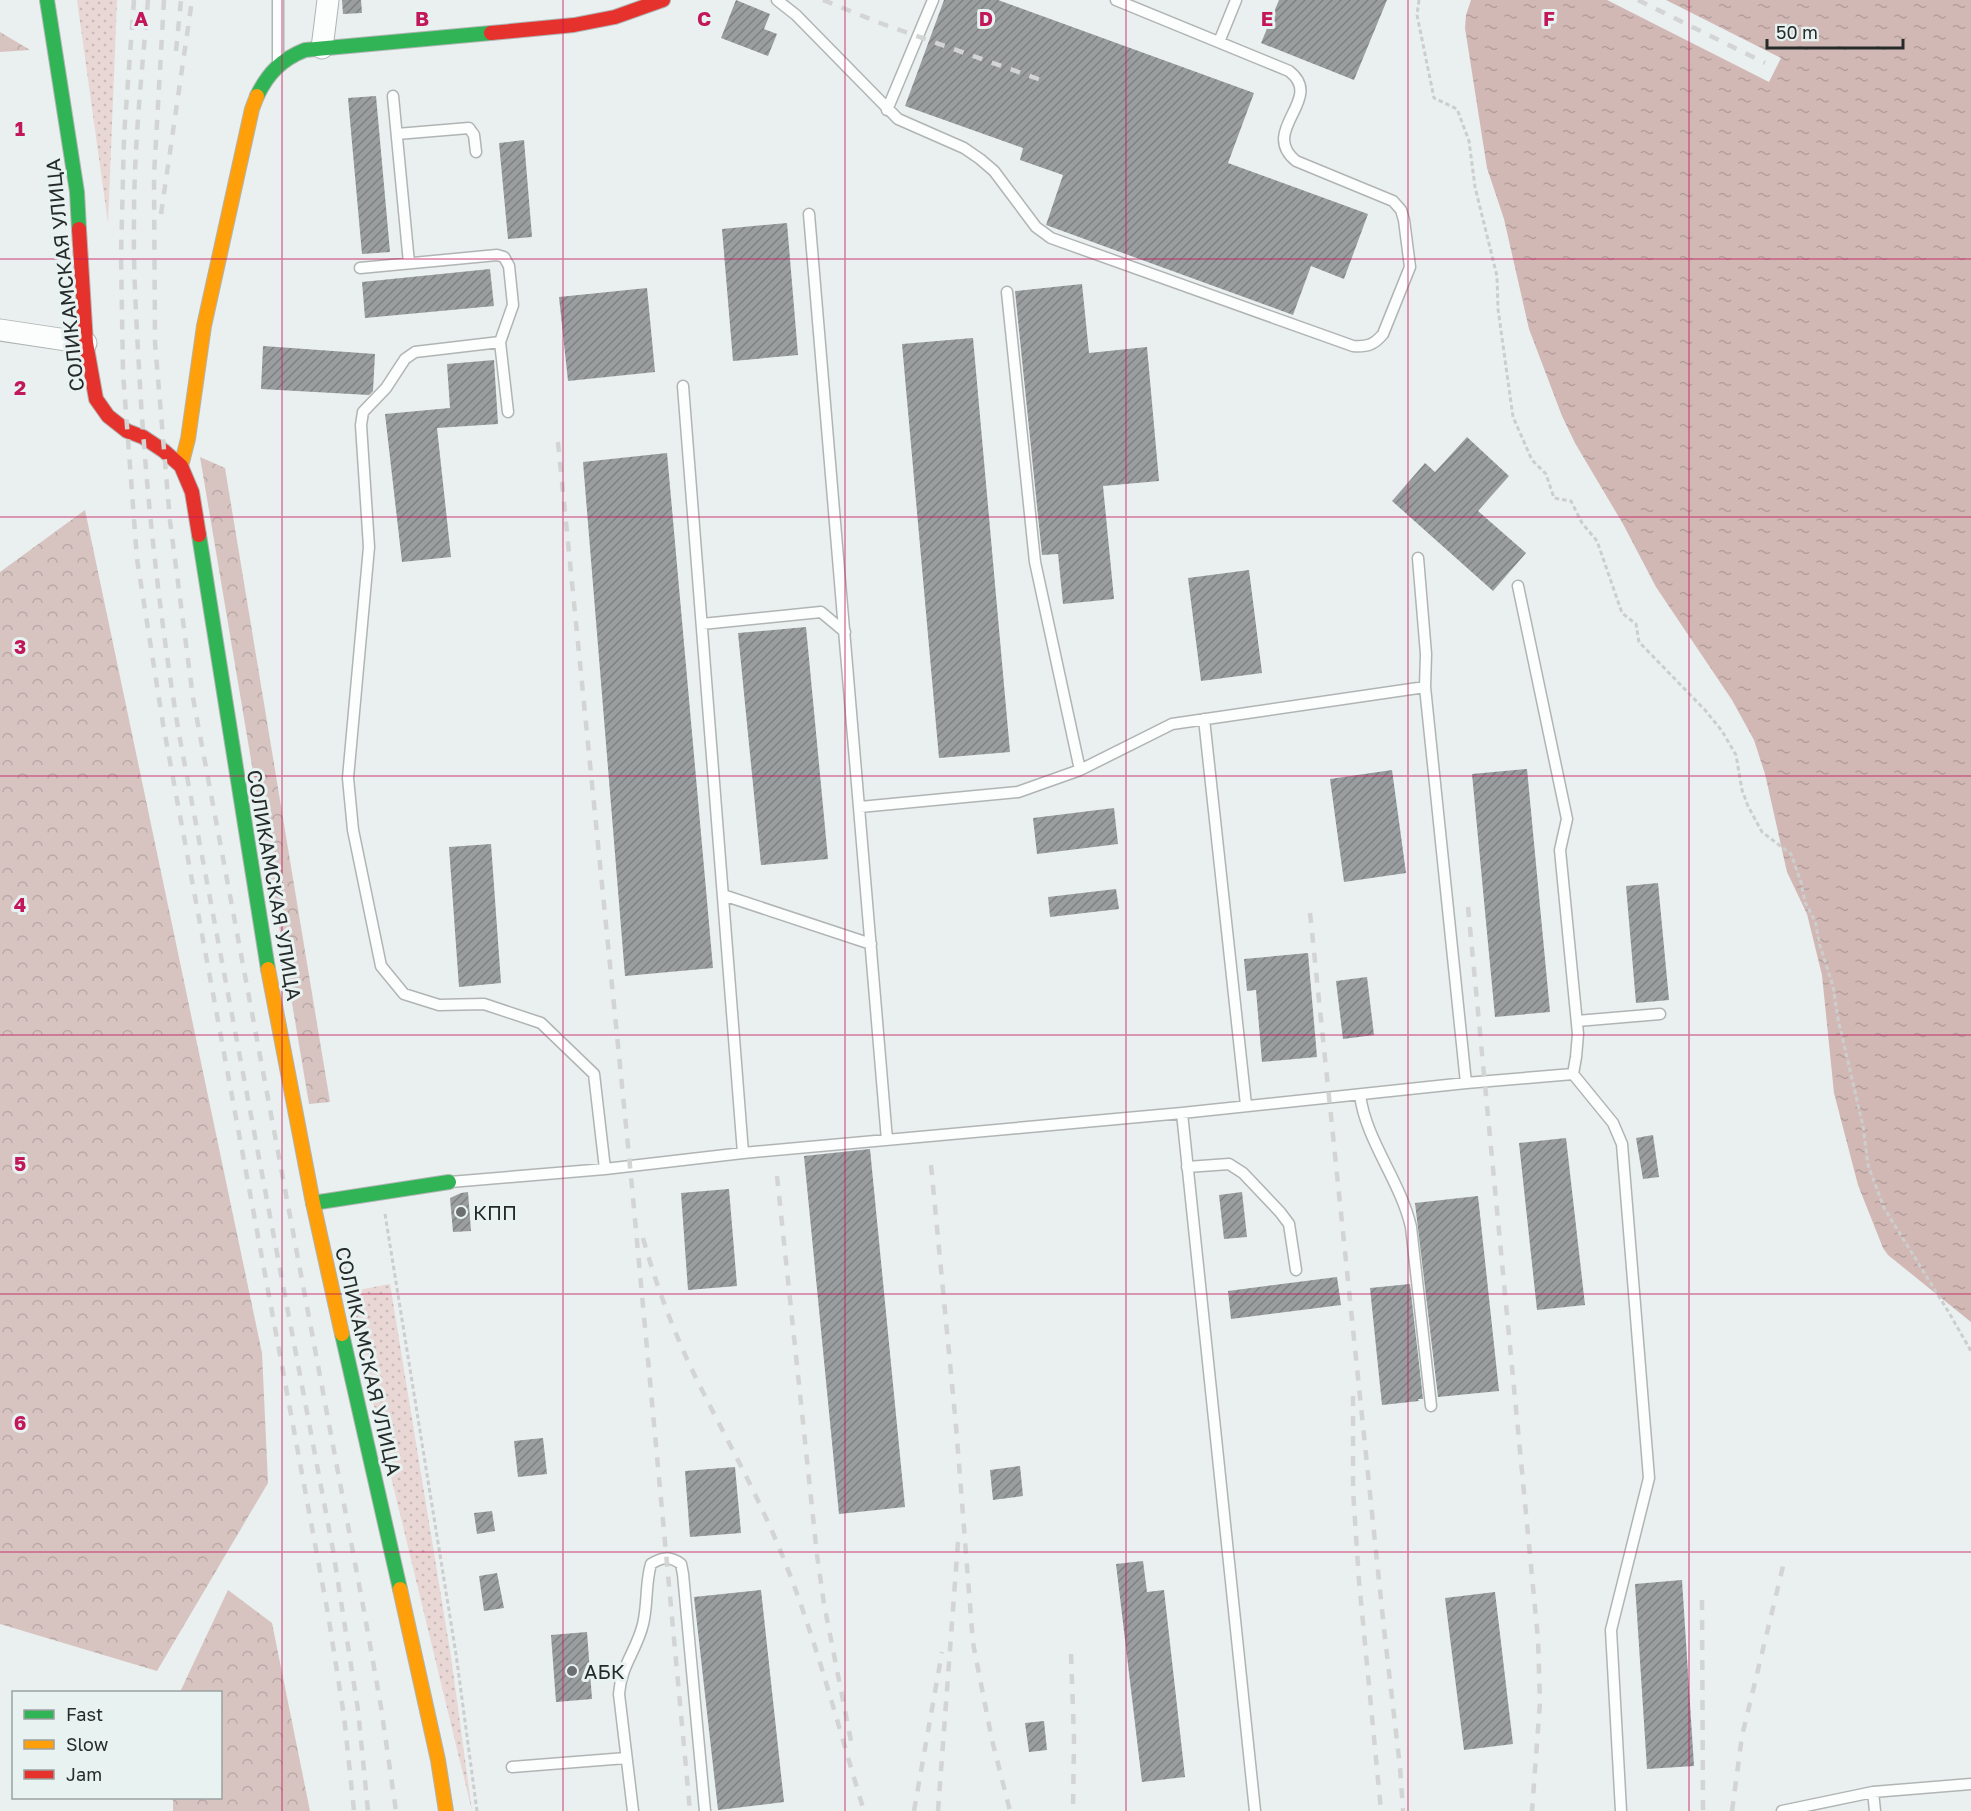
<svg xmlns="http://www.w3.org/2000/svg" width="1971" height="1811" viewBox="0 0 1971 1811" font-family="'Golos Text',sans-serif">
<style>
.grass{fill:url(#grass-dots)}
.forest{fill:url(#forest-crowns)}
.water{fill:url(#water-ripples)}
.pier{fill:#eaefef}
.building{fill:url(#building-hatch)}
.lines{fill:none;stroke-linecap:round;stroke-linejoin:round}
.lane-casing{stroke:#b0b5b4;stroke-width:13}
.street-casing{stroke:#b0b5b4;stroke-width:23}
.fast-casing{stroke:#b0b5b4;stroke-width:16}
.slow-casing{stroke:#b0b5b4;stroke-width:16}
.jam-casing{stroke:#b0b5b4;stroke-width:16}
.path{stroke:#cccece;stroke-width:3;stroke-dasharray:4.5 3;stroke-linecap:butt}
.lane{stroke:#fcfdfd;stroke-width:10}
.street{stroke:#fcfdfd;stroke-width:21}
.fast{stroke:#30b455;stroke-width:14}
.slow{stroke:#ff9f0a;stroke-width:14}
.jam{stroke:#e5322d;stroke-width:14}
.rail{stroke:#d3d5d5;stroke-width:4.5;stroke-dasharray:10 10;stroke-linecap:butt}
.grid{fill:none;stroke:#c2185b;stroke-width:1.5;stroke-opacity:0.55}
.poi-dot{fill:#6b6f6f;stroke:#e7f2f1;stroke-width:2}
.labels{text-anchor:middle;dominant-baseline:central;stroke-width:6;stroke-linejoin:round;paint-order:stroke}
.street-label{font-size:20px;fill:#272a2a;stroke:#e7f2f1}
.poi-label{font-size:20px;fill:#272a2a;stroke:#e7f2f1;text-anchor:start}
.grid-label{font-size:20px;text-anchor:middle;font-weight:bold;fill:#c2185b;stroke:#e7f2f1;stroke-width:6;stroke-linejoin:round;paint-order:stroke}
</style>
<defs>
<pattern id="grass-dots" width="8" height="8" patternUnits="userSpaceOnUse" patternTransform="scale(1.5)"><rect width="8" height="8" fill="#e8d7d5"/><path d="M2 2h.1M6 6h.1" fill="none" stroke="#c7b9b7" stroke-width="1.8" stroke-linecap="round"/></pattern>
<pattern id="forest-crowns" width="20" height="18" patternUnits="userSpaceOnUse" patternTransform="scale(1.5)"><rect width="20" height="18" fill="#d7c4c1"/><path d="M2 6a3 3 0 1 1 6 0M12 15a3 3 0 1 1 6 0" fill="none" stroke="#b9a9a6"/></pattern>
<pattern id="water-ripples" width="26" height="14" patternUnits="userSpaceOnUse" patternTransform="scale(1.5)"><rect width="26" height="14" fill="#d1b8b5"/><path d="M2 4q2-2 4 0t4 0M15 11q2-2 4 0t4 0" fill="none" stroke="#b39e9c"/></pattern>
<pattern id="building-hatch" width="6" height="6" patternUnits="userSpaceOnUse" patternTransform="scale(1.5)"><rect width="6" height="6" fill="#9a9e9e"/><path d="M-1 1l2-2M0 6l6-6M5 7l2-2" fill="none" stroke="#7e8181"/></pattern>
</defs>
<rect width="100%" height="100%" fill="#eaefef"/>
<path class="grass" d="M77,0H117L108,223Z
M343,1249L353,1291L390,1284L451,1657L472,1811L336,1250Z"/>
<path class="forest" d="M0,32L30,50L0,52Z
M200,457L225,468L330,1102L309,1104Z
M85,510L262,1353L268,1483L157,1671L0,1624V572Z
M228,1590L272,1623L310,1811H173V1798H220V1692H180Z"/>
<path class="water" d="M1471,0H1971V1322L1888,1255L1883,1248L1858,1185L1834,1093L1822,975L1807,914L1787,872L1765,774L1754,740L1732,700L1656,587L1623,524L1575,443L1562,416L1529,329L1504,219L1487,168L1465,28L1466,15Z"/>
<path class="pier" d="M1607,0H1666L1781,58L1769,82Z"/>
<path class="building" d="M342,0H361L362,13L343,14Z
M736,0L770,14L764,29L777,34L768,56L721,38Z
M944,0H998L1254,93L1228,163L1368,214L1344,279L1311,266L1293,315L1046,225L1063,175L1020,160L1023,148L905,106Z
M1279,0H1387L1354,80L1261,43Z
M376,96L390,252L362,254L348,98Z
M524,140L532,237L508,239L499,143Z
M787,223L798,355L733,361L722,229Z
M490,269L494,306L365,318L362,282Z
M1082,284L1089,353L1147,347L1159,481L1103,486L1114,599L1063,604L1058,554L1042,555L1015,291Z
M647,288L655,372L568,381L559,297Z
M973,338L1010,752L939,758L902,344Z
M263,346L375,354L373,391L369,395L261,389Z
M494,360L498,424L437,428L451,557L402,562L385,414L450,408L447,364Z
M1467,437L1509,476L1478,511L1526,553L1493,591L1392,501L1425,463L1435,472Z
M667,453L713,968L625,976L583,462Z
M1249,570L1262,673L1201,681L1188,578Z
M806,627L828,859L761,865L738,633Z
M1527,769L1550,1012L1495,1017L1472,774Z
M1392,770L1406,873L1344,882L1330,779Z
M1114,808L1118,844L1037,854L1033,818Z
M491,844L501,983L459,987L449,847Z
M1658,883L1669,1000L1636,1003L1626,886Z
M1116,889L1119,909L1050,917L1048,897Z
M1308,953L1317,1057L1262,1062L1256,990L1247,991L1244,959Z
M1367,977L1374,1035L1343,1039L1336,981Z
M1653,1135L1659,1177L1643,1179L1636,1138Z
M1566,1138L1585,1305L1537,1310L1519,1143Z
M870,1149L905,1507L839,1514L804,1156Z
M729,1189L737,1286L688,1290L681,1193Z
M468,1192L471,1231L453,1232L450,1198L461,1193Z
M1242,1192L1247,1237L1224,1239L1219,1195Z
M1478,1196L1499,1391L1438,1397L1415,1203Z
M1337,1277L1341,1305L1231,1319L1228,1291Z
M1410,1284L1423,1399H1418L1419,1401L1382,1405L1370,1288Z
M543,1438L547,1474L518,1477L514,1441Z
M1020,1466L1023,1496L993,1500L990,1470Z
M735,1467L741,1533L690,1537L685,1471Z
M492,1511L495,1531L477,1534L474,1513Z
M1143,1561L1147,1592L1164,1590L1185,1777L1142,1782L1116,1564Z
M497,1573L504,1608L484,1611L479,1576Z
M1682,1580L1694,1766L1647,1769L1635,1584Z
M761,1590L784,1802L718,1810L694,1597Z
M1495,1592L1513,1744L1464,1750L1445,1598Z
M587,1632L592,1699L556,1702L551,1635Z
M1044,1721L1047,1750L1029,1752L1025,1723Z"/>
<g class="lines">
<g class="lane-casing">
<path id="lane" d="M777,0L796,15L898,119L964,148L980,159L994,171L1036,227L1051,238L1353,346C1367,347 1374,345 1383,334L1410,267L1404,220L1401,210L1393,201L1296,161C1258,130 1326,99 1289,71L1116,0
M1219,42L1236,0
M278,60V0
M393,96L409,263
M887,110L933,0
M397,134L469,128L474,135L476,152
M809,214L887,1140
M360,268L497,255L504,257L509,266L513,305L500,342
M1007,292L1035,562L1080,770
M683,386L743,1153
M508,412L500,342L415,352L405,359L386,388L363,412L361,425L369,547L348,778L353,830L381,966L404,994L439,1005L484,1004L541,1023L594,1074L605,1169
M1418,558L1426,654L1425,687L1466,1083
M1518,586L1567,819L1560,850L1578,1034L1576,1057L1573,1074
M702,624L821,612L845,632
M1204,719L1246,1105
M860,807L1018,792L1080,770L1172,724L1425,687
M723,895L871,944
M1577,1021L1660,1014
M1573,1074L1613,1123L1622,1144L1649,1478L1611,1630L1621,1811
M1360,1095C1366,1141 1400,1180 1411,1227L1431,1406
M1182,1113L1255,1811
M1187,1167L1229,1164L1243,1173L1280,1212L1289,1224L1296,1270
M450,1182L605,1169L743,1153L1182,1113L1466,1083L1573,1074
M512,1767L626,1758
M1873,1792L1875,1811
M633,1811L619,1694C621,1665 637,1650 643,1624C648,1604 645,1584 651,1564C662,1557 670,1556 681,1564L683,1574L705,1811
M1782,1811L1873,1792L1971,1784"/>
</g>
<g class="street-casing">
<path id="street" d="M322,48L328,0
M0,330L86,343"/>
</g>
<g class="fast-casing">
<path id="fast" d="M47,0L77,192L79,229
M257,96C268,73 282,59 305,50L491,33
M199,535L268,969
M313,1203L449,1182
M342,1334L400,1589"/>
</g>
<g class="slow-casing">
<path id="slow" d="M181,466L188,439L204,326L252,109L257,96
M268,969L313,1203L342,1334
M400,1589L438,1760L446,1811"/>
</g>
<g class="jam-casing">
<path id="jam" d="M491,33L574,25L615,17L663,0
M79,229L86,343L96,399L108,416L127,431L143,437L164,451L181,466L192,492L199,535"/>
</g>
<path class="path" d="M1419,0L1417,15L1434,98L1457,109L1469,141L1475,187L1497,276L1498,309L1513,417L1532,460L1546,474L1554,498L1571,501L1582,523L1597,541L1622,613L1636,624L1639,642L1705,710L1722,731L1736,755L1742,790L1748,806L1762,832L1791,854L1801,882L1805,902L1815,921L1820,946L1833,986L1838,1019L1863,1126L1868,1165L1884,1208L1948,1311L1971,1351
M385,1214L456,1654L477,1811"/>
<use href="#lane" class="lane"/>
<use href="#street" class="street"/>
<use href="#fast" class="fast"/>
<use href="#slow" class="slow"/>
<use href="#jam" class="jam"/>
<path class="rail" d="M134,0L124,136L121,255L123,373L137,559L163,724L328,1614L344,1716L354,1811
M148,0C142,72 134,145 134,218C133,274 137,330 140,386C147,503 160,619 179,734L333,1550L358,1710L368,1811
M164,0L154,175L155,343L170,521L193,698L364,1611L381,1707L396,1811
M823,0L880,23L1041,80
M1638,0L1765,63
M176,51L181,0
M161,214L192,0
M558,442L630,1166L690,1811
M1468,907L1538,1639L1540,1702L1532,1811
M1310,913L1384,1629L1400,1767L1403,1811
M931,1165L956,1426L973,1643L992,1740L1010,1811
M777,1176L817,1555L824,1604L851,1741
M643,1238C656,1285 673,1330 694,1374C721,1429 751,1482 775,1538C813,1626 836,1720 864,1811
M1353,1396V1490L1359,1581L1381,1811
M1702,1600L1703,1811
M1071,1654L1074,1738L1073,1811
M914,1811L942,1652
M938,1811L958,1542
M1732,1811L1742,1736L1785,1558"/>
</g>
<path class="grid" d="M282,0V1811M563,0V1811M845,0V1811M1126,0V1811M1408,0V1811M1689,0V1811M0,259H1971M0,517H1971M0,776H1971M0,1035H1971M0,1294H1971M0,1552H1971"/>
<g class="poi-dot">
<circle cx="461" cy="1212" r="6"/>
<circle cx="572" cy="1671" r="6"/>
</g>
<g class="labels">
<g class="street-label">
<text transform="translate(64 275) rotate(-96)">СОЛИКАМСКАЯ УЛИЦА</text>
<text transform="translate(275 885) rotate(80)">СОЛИКАМСКАЯ УЛИЦА</text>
<text transform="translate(369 1361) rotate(77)">СОЛИКАМСКАЯ УЛИЦА</text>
</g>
<g class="poi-label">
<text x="473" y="1212">КПП</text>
<text x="584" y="1671">АБК</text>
</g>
</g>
<g class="grid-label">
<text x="141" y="26">A</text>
<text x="422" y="26">B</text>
<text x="704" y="26">C</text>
<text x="986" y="26">D</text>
<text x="1267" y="26">E</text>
<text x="1549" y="26">F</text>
<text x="20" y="136">1</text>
<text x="20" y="395">2</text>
<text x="20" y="654">3</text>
<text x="20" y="912">4</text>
<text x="20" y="1171">5</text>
<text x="20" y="1430">6</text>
</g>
<rect x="12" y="1691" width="210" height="108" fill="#e7f2f1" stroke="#9aa2a1" stroke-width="1.5"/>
<rect x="24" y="1710" width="30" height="9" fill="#30b455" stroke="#9aa2a1" stroke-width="1.5"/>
<text x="66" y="1721" font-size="18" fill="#272a2a">Fast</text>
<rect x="24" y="1740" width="30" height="9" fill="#ff9f0a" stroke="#9aa2a1" stroke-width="1.5"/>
<text x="66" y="1751" font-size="18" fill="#272a2a">Slow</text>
<rect x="24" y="1770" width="30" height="9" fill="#e5322d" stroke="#9aa2a1" stroke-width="1.5"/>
<text x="66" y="1781" font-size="18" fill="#272a2a">Jam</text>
<path d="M1767 39v9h136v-9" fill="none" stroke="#272a2a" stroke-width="3"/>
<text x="1776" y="39" font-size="18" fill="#272a2a" stroke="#e7f2f1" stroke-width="4.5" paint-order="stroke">50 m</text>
</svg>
